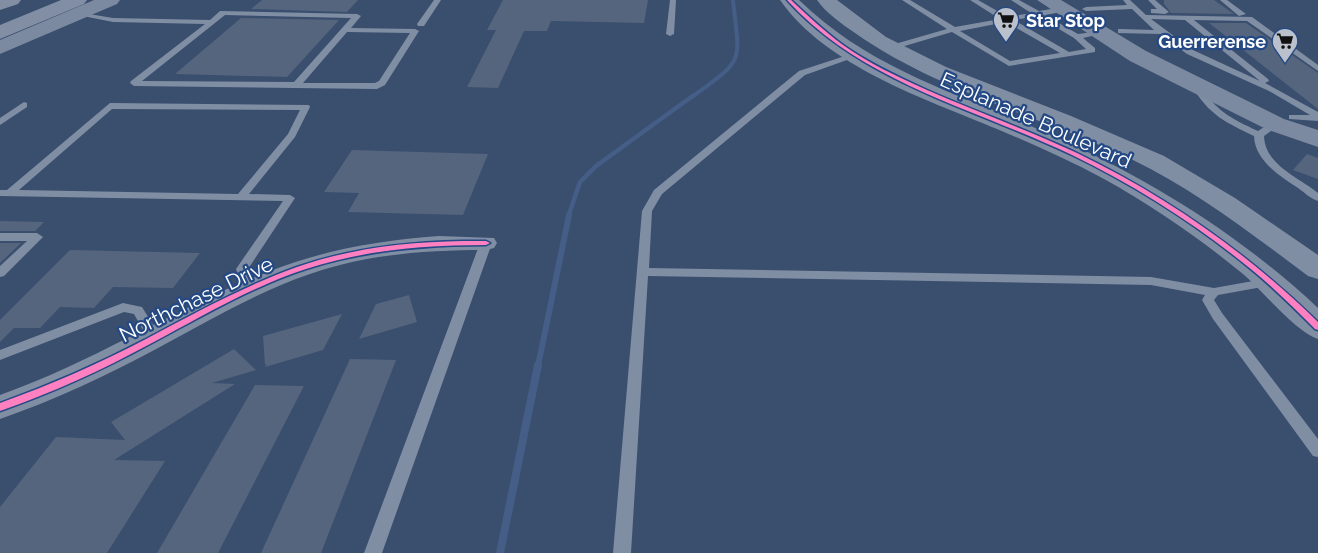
<svg xmlns="http://www.w3.org/2000/svg" width="1318" height="553" viewBox="0 0 1318 553" font-family="Raleway,sans-serif">
<style>
.lines{fill:none;stroke-linecap:round;stroke-linejoin:round}
.stream-far3{stroke:#455e88;stroke-width:4}
.stream-far2{stroke:#455e88;stroke-width:4.5}
.stream-far1{stroke:#455e88;stroke-width:6}
.stream{stroke:#455e88;stroke-width:8}
.building{fill:#55657e}
.service{fill:#808ea4;fill-rule:evenodd}
.minor{fill:#808ea4;fill-rule:evenodd}
.tertiary{fill:#808ea4;fill-rule:evenodd}
.secondary{fill:#7b8aa0;fill-rule:evenodd}
.motorway{fill:#818ea4;fill-rule:evenodd}
.cycleway-casing{stroke:#244984;stroke-width:3}
.cycleway{fill:#ff80c0;fill-rule:evenodd}
.labels{text-anchor:middle;dominant-baseline:central;stroke-width:4.5;stroke-linejoin:round;paint-order:stroke}
.far-poi-label{font-size:18px;font-weight:bold;fill:#fff;stroke:#244984;text-anchor:start}
.street-label{font-size:21px;fill:#fff;stroke:#244984}
</style>
<rect width="100%" height="100%" fill="#3a4e6e"/>
<g class="lines">
<path class="stream-far3" d="M692,97C745,58 740,65 733,0"/>
<path class="stream-far2" d="M568,217L580,182L596,166L694,95"/>
<path class="stream-far1" d="M538,366L569,215"/>
<path class="stream" d="M500,553L538,365"/>
</g>
<path class="building" d="M262,0H358L347,12L251,9Z
M503,0H648L644,23L551,21L547,31H524L498,88L467,87L496,30H487Z
M1164,0H1214L1234,14L1171,13L1164,4Z
M241,18L339,20L287,77L175,74Z
M1209,23H1246L1318,73V109Z
M352,150L488,154L463,215L348,212L359,193L324,192Z
M1307,154L1318,158V179L1293,170Z
M0,221L44,222L35,231H0Z
M0,243H21L0,263Z
M70,250L200,253L173,288L113,287L94,308L60,307L40,328H14L0,342V320Z
M409,295L417,322L359,339L376,304Z
M342,314L323,350L265,367L267,364L265,365L263,336Z
M234,349L256,370L212,383L235,384L114,460L165,461L107,553H0V507L56,437L125,440L111,422Z
M350,359L396,360L321,553H261Z
M255,385L304,386L218,553H157Z"/>
<g class="lines">
<path class="service" d="M434,0H441L424,26H418L417,24Z
M670,0H676L674,34L670,36L666,34Z
M902,0H910L955,27L1000,19L970,0H978L1008,17L1031,13L1011,0H1019L1039,11L1063,7L1067,9L1066,11L1045,15L1078,34L1101,31L1105,33L1083,38L1095,48V52L1009,66L952,32L891,50H888V46L947,29ZM1037,16L1074,38L1086,49L1069,52L1014,20ZM1006,22L1060,53L1010,61L960,31Z
M1123,0H1130L1146,15L1252,17L1318,65V71L1247,21L1194,20L1268,79L1269,81L1265,83L1318,112V121L1289,119V115H1310L1269,91L1187,54L1160,34L1118,33V29H1121L1154,30L1132,9L1086,11L1082,9L1086,7L1127,5ZM1151,19L1185,20L1260,81L1193,50Z
M1148,0H1155L1169,12L1165,14L1151,13V9H1157Z
M1220,0H1227L1246,14L1239,16Z
M220,11L357,14L361,16L351,28L415,29L419,31L385,85L377,89L134,86L130,83L131,81L205,24L113,22L73,14L77,12L113,18L210,20ZM225,15L351,18L294,82L142,81ZM347,32L410,33L379,81L375,83H303Z
M854,53L861,55L805,75L662,194L652,211L649,268L1151,277L1214,288L1270,278L1274,279L1276,282L1274,285L1218,295L1214,300L1222,313L1318,439V457L1313,456L1213,319L1202,300L1205,295L1151,285L648,276L631,553H613L642,211L654,190L799,71Z
M1196,83L1199,84C1216,111 1230,118 1258,131L1272,122H1278V126L1264,136C1265,165 1298,177 1318,193V201C1311,199 1305,193 1298,188C1280,176 1255,161 1254,136C1225,122 1209,115 1192,86Z
M24,102L27,103V107L0,125V118Z
M110,103L309,105L310,107L295,137L249,194L290,195L295,198L248,269L254,290L252,293H244L236,269L283,201L0,196V190H7ZM112,109L300,110L288,134L238,194L19,190Z
M0,233H37L43,237L4,276L0,277V266L27,241H0Z
M486,239L492,243L382,553H364L480,243Z
M123,303L142,307L161,338L159,341H149L134,314L124,312L0,360V350Z"/>
<path class="minor" d="M439,236L494,238L497,243L494,248L486,250C427,250 367,254 310,274C257,292 208,321 158,348C108,375 55,400 0,419V395C94,362 177,307 270,271C324,250 381,240 439,236Z"/>
<path class="tertiary" d="M780,0H799C872,71 959,93 1049,134C1148,178 1239,234 1318,308V339C1296,332 1263,291 1243,274C1199,238 1153,206 1104,179C1069,160 1033,144 997,129C925,99 826,66 780,0Z
M817,0H837L886,37L946,67L1071,116L1164,156L1235,198L1318,255V279L1308,276C1252,234 1195,190 1133,160C1041,116 939,92 855,33C842,24 826,13 817,0Z"/>
<path class="secondary" d="M94,0H120L117,4L0,54V40Z
M1037,0H1061L1146,51L1284,119L1318,130V147L1266,129L1130,61Z"/>
<path class="motorway" d="M0,0H21L18,4L0,10Z
M61,0H87L84,4L0,39V25Z"/>
<g class="cycleway-casing">
<path id="cycleway" d="M787,0H791C808,16 824,31 843,45C868,63 898,77 927,90C977,112 1028,130 1077,153C1168,197 1246,252 1318,322V330L1315,329C1295,309 1274,288 1252,270C1197,225 1136,186 1072,155C974,108 862,83 787,0Z
M463,241H486L490,243L486,245C425,245 364,250 306,269C251,287 201,317 150,344C102,370 52,393 0,411V403C50,385 98,364 146,339C195,313 244,286 297,267C351,248 407,242 463,241Z"/>
</g>
<use href="#cycleway" class="cycleway"/>
</g>
<defs>
<g id="supermarket-pin" transform="scale(1.35)"><path d="M0 17L-7.5 6A9.5 9.5 0 1 1 7.5 6Z" fill="#bac1cc" stroke="#244984"/><path d="M-6-5.5h2.5l.6 2H6L4.5 2H-2.5L-4.4-4H-6ZM-1.5 3.2a1.3 1.3 0 1 0 .1 0ZM3 3.2a1.3 1.3 0 1 0 .1 0Z" fill="#111"/></g>
</defs>
<g fill-rule="evenodd">
<use href="#supermarket-pin" x="1006" y="20"/>
<use href="#supermarket-pin" x="1285" y="41"/>
</g>
<g class="labels">
<g class="far-poi-label">
<text x="1026" y="20">Star Stop</text>
<text x="1266" y="41" text-anchor="end">Guerrerense</text>
</g>
<g class="street-label">
<text transform="translate(1036 120) rotate(24)">Esplanade Boulevard</text>
<text transform="translate(196 299) rotate(-26)">Northchase Drive</text>
</g>
</g>
</svg>
